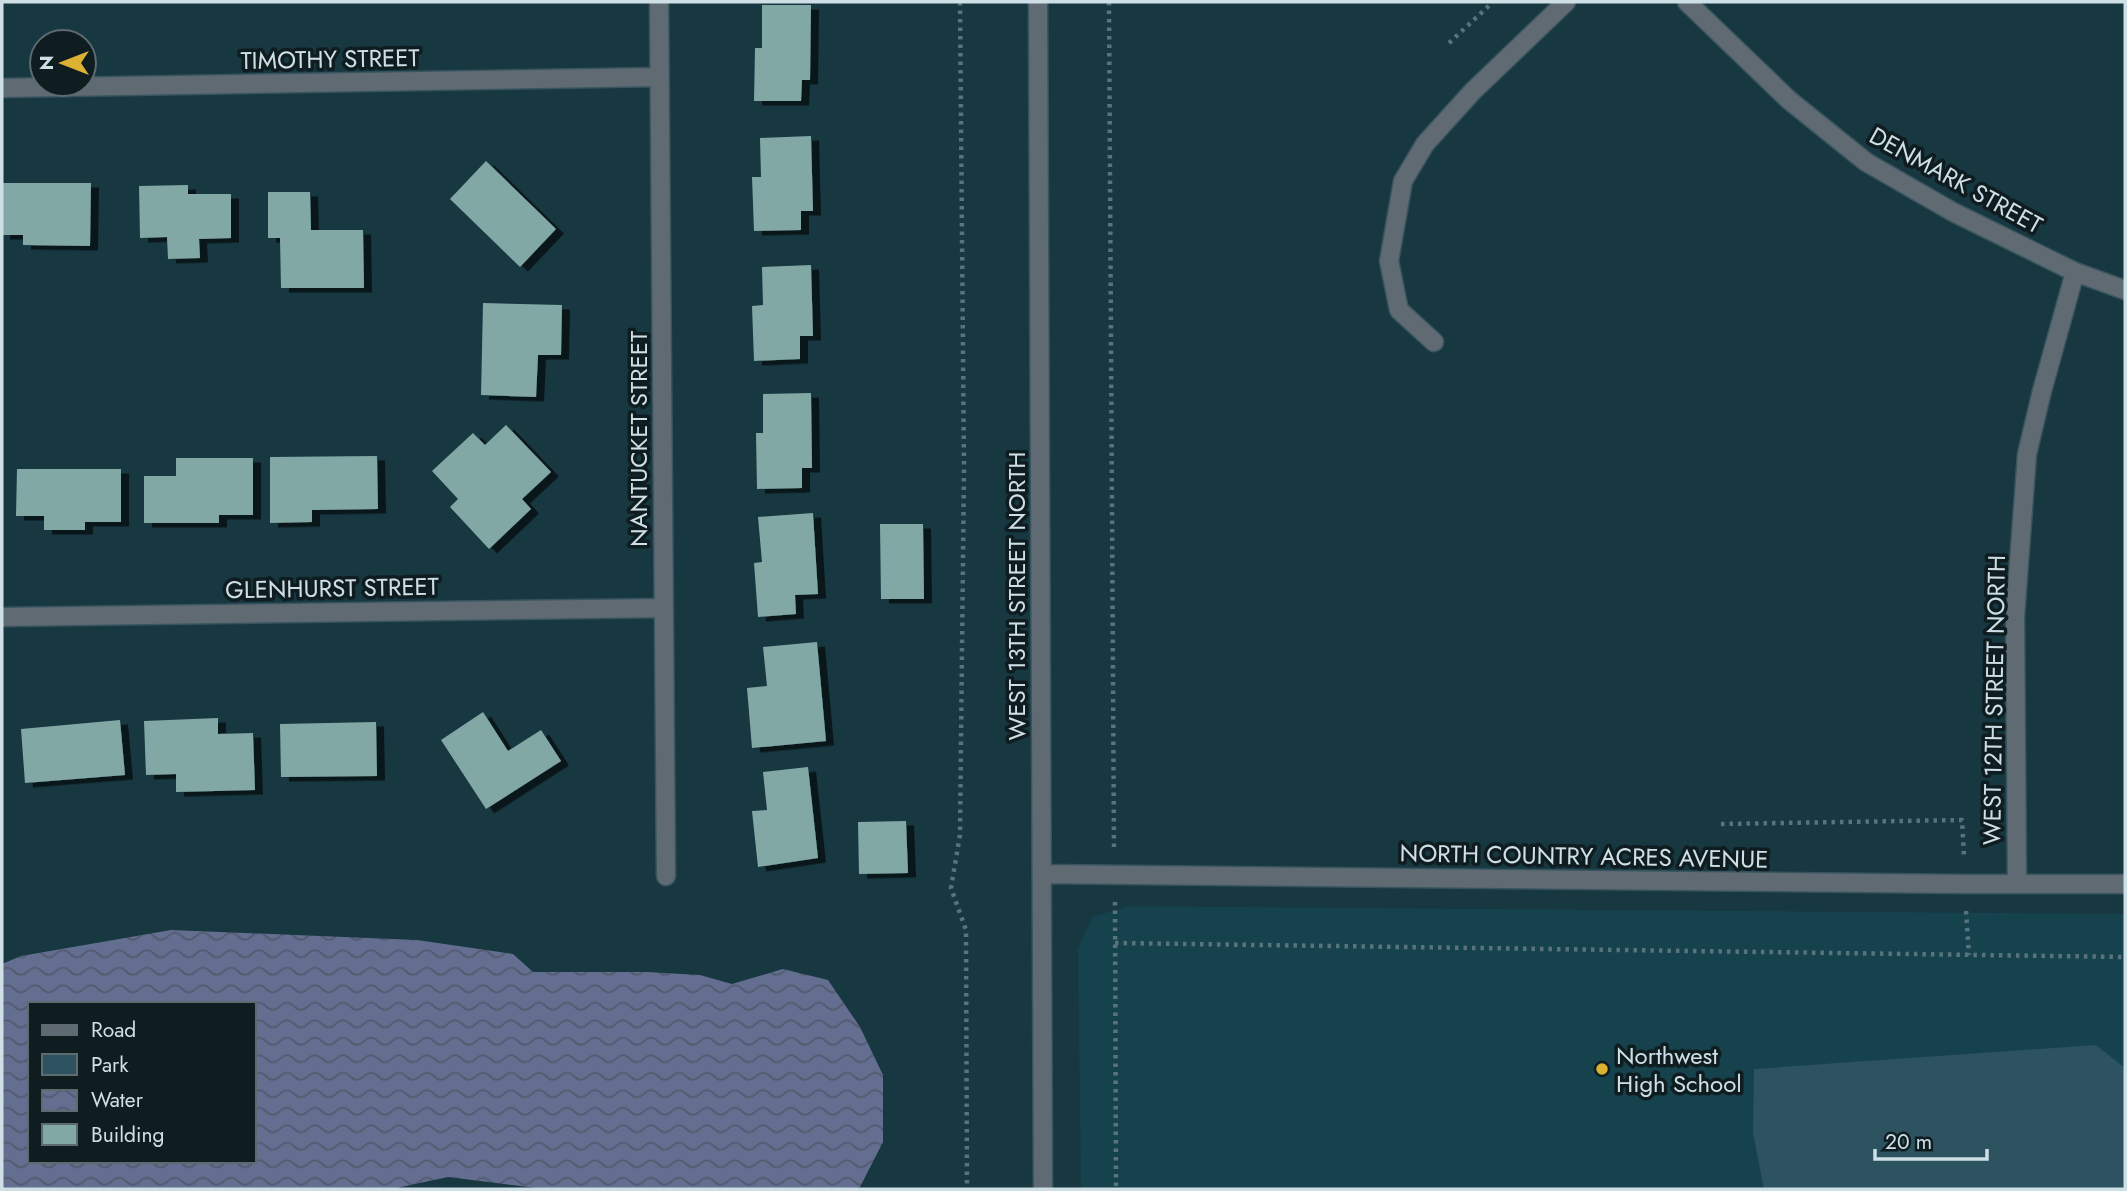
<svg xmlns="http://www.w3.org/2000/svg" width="2127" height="1191" viewBox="0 0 2127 1191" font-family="Jost,sans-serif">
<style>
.built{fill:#16424d}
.green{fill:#2c535f}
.water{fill:url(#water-waves);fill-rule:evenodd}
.building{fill:#82a8a6;filter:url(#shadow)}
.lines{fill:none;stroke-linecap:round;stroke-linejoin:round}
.minor-casing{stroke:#38555f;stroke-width:21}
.path{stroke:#58737c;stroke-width:4.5;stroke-dasharray:3.5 5;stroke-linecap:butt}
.minor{stroke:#606a73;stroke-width:18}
.poi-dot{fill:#dcb233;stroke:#0f1d21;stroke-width:2.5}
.labels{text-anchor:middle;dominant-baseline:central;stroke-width:7;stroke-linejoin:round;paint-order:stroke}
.street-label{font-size:24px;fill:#cee0e6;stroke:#0f1d21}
.poi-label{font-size:24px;fill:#cee0e6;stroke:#0f1d21;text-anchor:start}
</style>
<defs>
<pattern id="water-waves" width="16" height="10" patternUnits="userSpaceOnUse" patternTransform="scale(1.75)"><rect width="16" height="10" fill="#636e90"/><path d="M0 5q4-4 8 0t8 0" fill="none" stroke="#525b6e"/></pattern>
<filter id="shadow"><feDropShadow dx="8" dy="4.5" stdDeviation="0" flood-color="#0009"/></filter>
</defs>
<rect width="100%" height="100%" fill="#173741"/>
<path class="built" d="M1128,906L2125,914V1189H1081L1078,949L1092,917Z"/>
<path class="green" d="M2096,1045L2125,1068V1189H1764L1753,1133L1754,1069Z"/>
<path class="water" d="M171,930L417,940L513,954L533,972H647L700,975L732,984L783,969L828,980L860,1027L883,1075V1142L860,1187L853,1189H545L448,1177L392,1189H2V964L21,956ZM30,1004H254V1161H30Z"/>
<path class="building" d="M762,5H811L810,80H802L801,101H754L755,48H762Z
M811,136L813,211H801V230L754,231L752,177H761L760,138Z
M486,161L556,229L520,267L450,199Z
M2,183H91L90,246L23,245V235H2Z
M188,185V194H231V238L199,239L200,258L168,259L167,237L140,238L139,186Z
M268,192H310L311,230H363L364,288H281L280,238H268Z
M811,265L813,336H800V359L754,361L752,306L763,305L762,267Z
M483,303L562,305L561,355H538L536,397L481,395Z
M811,393L812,468H802V488L757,489L756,433H763V394Z
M506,425L551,472L522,499L531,509L489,549L450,507L458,499L432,471L473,433L485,445Z
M377,456L378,509L312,510V522L270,523V457Z
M176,458H253V515H219V523H144V476H176Z
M17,469H121V522H85V530H44V516H16Z
M813,513L818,594L795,595L796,614L758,617L754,563L762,562L758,517Z
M880,524H923L924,599H881Z
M817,642L826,741L752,748L747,688L767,686L763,647Z
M483,712L508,751L541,730L561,761L486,809L441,740Z
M218,718V734L253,733L255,790L176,792V774L146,775L144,721Z
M120,720L125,775L25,783L21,729Z
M376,722L377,776L281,777L280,724Z
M808,767L818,858L758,867L752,811L767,810L763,772Z
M906,821L908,873L859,874L858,822Z"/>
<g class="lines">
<g class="minor-casing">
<path id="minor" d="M659,2L666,876
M1038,2L1043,1189
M1687,2L1789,100L1866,162L1953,212L2075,272L2125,290
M2,88L659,77
M1434,342L1399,310L1389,261L1403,181L1425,144L1473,91L1566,2
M2,617L664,608
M1042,874L1965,884H2125
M2017,883L2015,617L2027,454L2042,391L2075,272"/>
</g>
<path class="path" d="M960,2L964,469L960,835L951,888L966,930L967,1189
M1109,2L1114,848
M1449,43L1493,2
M1721,824L1962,820L1964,856
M1115,902L1116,1189
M1966,911L1969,955
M1115,943L2125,957"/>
<use href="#minor" class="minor"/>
</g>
<circle class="poi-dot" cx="1602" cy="1069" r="7"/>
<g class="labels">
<g class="street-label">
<text transform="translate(330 59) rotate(-1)">TIMOTHY STREET</text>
<text transform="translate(1956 180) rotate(29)">DENMARK STREET</text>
<text transform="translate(638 439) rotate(-90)">NANTUCKET STREET</text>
<text transform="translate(332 588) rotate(-1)">GLENHURST STREET</text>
<text transform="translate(1016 596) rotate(-90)">WEST 13TH STREET NORTH</text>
<text transform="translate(1994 700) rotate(-89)">WEST 12TH STREET NORTH</text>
<text transform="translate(1584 856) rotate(1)">NORTH COUNTRY ACRES AVENUE</text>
</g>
<g class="poi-label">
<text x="1616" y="1055">Northwest<tspan x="1616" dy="28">High School</tspan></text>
</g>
</g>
<rect width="2127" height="1191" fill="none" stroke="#cee0e6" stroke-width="7"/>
<rect x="28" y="1002" width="228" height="161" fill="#0f1d21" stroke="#5b6b70" stroke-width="2"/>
<rect x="42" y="1025" width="35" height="10" fill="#606a73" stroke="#5b6b70" stroke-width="2"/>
<text x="91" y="1037" font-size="21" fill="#cee0e6">Road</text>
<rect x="42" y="1054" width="35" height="21" fill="#2c535f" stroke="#5b6b70" stroke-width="2"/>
<text x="91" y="1072" font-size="21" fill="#cee0e6">Park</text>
<rect x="42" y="1090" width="35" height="21" fill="url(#water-waves)" stroke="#5b6b70" stroke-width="2"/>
<text x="91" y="1107" font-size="21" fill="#cee0e6">Water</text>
<rect x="42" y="1124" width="35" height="21" fill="#82a8a6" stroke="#5b6b70" stroke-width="2"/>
<text x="91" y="1142" font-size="21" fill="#cee0e6">Building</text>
<g transform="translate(63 63) rotate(270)"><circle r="33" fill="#0f1d21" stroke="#5b6b70" stroke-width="2"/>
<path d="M0-5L12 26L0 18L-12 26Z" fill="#dcb233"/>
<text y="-10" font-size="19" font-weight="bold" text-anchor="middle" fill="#cee0e6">N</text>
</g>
<path d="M1875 1149v10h112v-10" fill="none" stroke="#cee0e6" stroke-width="3.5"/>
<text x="1885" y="1149" font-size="21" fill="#cee0e6" stroke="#0f1d21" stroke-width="5" paint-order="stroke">20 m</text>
</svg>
